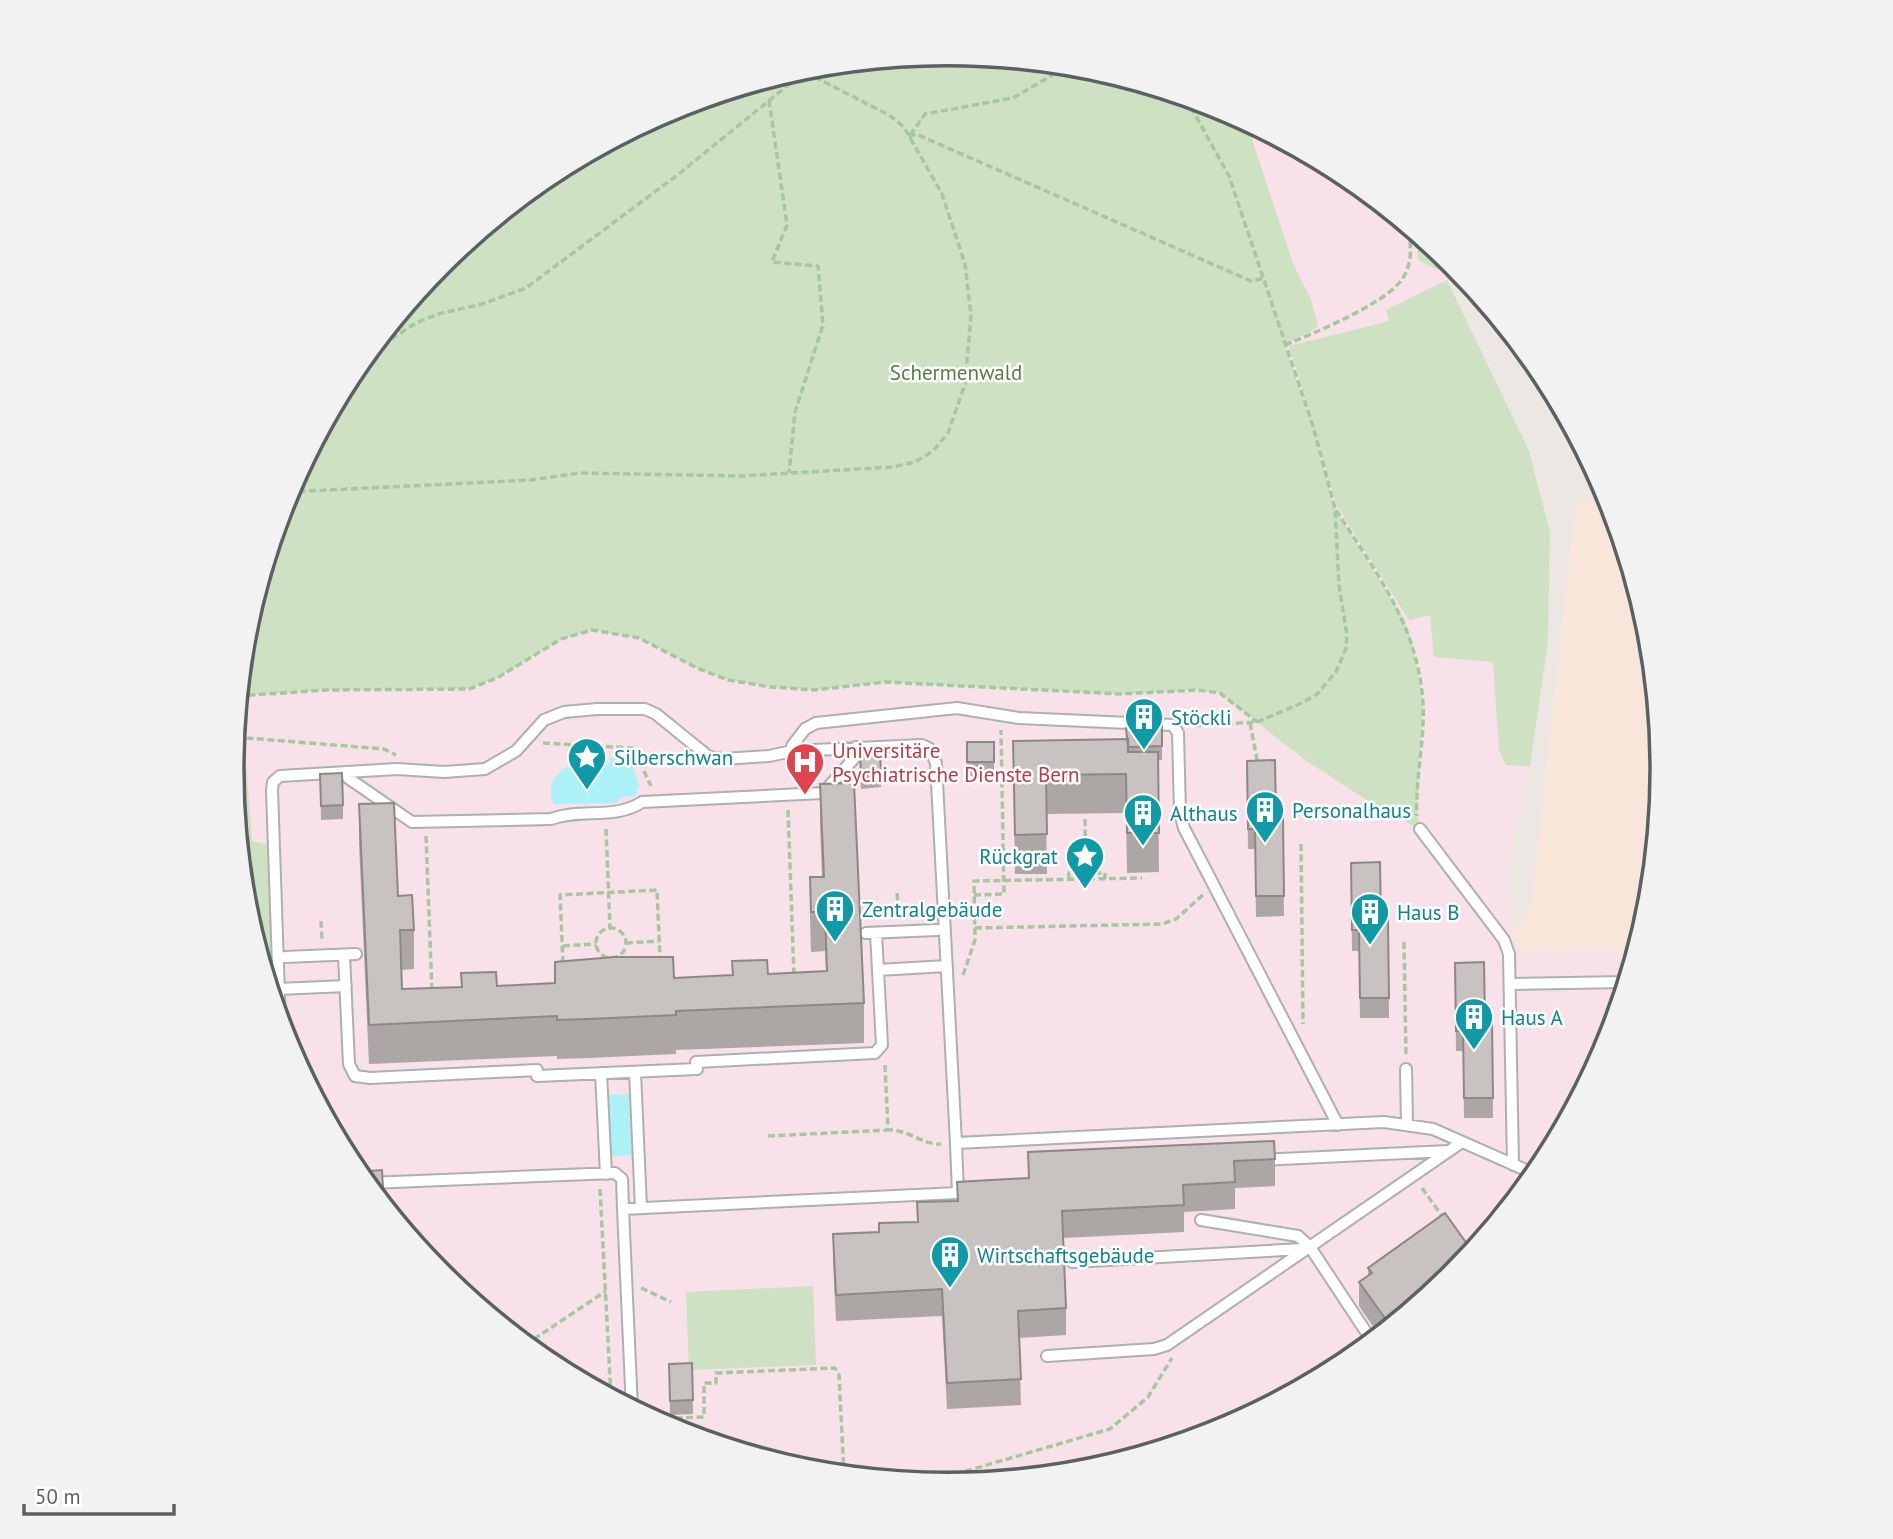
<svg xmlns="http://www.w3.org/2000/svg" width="1893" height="1539" viewBox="0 0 1893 1539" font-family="'PT Sans',sans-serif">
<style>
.commercial{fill:#f9e6db}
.medical{fill:#f8e1e8}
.green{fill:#cee1c2}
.water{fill:#abf1f5}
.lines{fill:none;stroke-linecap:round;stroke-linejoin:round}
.service-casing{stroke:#acb0b2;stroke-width:14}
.path{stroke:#a6c8a1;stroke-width:3.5;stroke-dasharray:7 3.5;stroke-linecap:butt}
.service{stroke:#fff;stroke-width:10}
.wall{fill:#aca7a5}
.building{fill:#c8c2c0;stroke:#8c8886;stroke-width:2}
.labels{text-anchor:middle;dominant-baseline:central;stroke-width:5;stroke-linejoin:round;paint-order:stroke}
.park-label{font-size:21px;fill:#547e3e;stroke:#fff}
.culture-label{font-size:21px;fill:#0d838f;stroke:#fff;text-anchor:start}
.health-label{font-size:21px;fill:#be3a42;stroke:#fff;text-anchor:start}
.rim{fill:none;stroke:#5b6162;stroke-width:3.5}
</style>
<rect width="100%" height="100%" fill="#ece7e3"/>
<path class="commercial" d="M1576,499L1609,501L1648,630L1662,770L1648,909L1636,949L1522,953L1511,931L1531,906Z"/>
<path class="medical" d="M1243,121L1344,175L1453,264L1470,285L1447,281L1529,451L1550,532L1548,642L1530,766L1505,877L1511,931L1522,953L1636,949L1607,1044L1541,1167L1452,1276L1344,1364L1220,1430L1086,1471L946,1485L807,1471L672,1430L549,1364L440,1275L352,1167L286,1043L273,1000L268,845L252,842L241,696L326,690L469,689L497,678L561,639L592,630L639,638L697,668L866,684L971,689L1121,694L1197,690L1220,693L1274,738L1376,806L1419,828L1417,810L1421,774L1412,640L1404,619L1335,508L1313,426L1285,345L1318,327Z"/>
<path class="green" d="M947,54L1086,68L1221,109L1243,121L1251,136L1293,264L1311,299L1318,327L1285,345L1311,420L1289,346L1389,321L1386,310L1447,280L1529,451L1550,532L1548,642L1530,766L1506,765L1499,750L1493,662L1434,657L1430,615L1409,620L1337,506L1315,434L1335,508L1404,619L1412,640L1423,703L1417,810L1420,829L1376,806L1305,760L1220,693L1197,690L1121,694L885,682L814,690L771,687L728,680L697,668L639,638L592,630L561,639L497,678L469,689L326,690L241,696L252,841L268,844L273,1000L245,909L231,769L245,630L286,495L352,372L441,263L549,175L673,109L807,68Z
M1416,234L1448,261L1438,270L1418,260Z
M813,1286L816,1365L689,1370L686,1292Z"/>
<path class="water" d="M610,757L632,764L639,785L635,796L621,797L617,803L554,804C540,775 574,760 596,758L597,764L603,767L610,763Z
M629,1094L632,1155L610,1156L607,1095Z"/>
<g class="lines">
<g class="service-casing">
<path id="service" d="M792,751V746L805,729L816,723L957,708L1019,718L1173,725L1178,733L1180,813L1184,828L1338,1125
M348,772V778L412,822L551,819C581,808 615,820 642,802L823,793L857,755L856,747
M1420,829L1504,940L1509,954L1513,1165
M866,933L937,930
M344,955L349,1064L355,1076L370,1078L537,1070V1076L697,1069L696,1062L875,1053L882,1045L876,933
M285,957L356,954
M878,970L947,966
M1511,984L1626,982
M278,989L346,986
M280,1024L272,790L273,782L280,776L397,769L444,772L485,769L516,751L544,720L564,712L597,709H645L656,714L709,757L723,759L769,756L792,751L922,745L930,749L936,763L956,1143
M1406,1069L1407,1124
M635,1072L641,1208
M601,1073L606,1174
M1262,1160L1448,1151
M369,1183L615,1173L622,1179L623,1209L958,1193L956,1143L1384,1122L1433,1129L1535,1174
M623,1209L632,1409
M1201,1220L1298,1236L1310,1247L1372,1341
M1072,1262L1303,1249
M1047,1356L1154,1349L1167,1345L1462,1142"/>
</g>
<path class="path" d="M1186,98L1229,176L1313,426L1335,508L1339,586L1347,635L1346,648L1336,672L1317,694L1302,703L1257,722L1192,726
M769,100L787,225L772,262L818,266L823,325L795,412L789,473
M910,135L925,114L1013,98L1068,66
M909,137L916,134L1251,281L1265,278
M1285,345C1314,333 1380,306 1400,282C1413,266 1413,243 1405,225
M365,356L416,323L438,314L482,304L526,288L680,173L803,73
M288,492L531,480L579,473L741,476L892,467L915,462L933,451L948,433L965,384L971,315L965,264L942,194L904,127L889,115L801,70
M1336,510C1376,572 1418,626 1423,703C1425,741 1415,778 1417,816
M238,696L326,690L469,689L497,678L561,639L592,630L639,638L697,668L728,680L771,687L814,690L885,682L1121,694L1197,690L1220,693L1257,722
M241,697V728L247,738L384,749L396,755
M1250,723L1258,765
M543,743L633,748L651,786
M788,810L794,977
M1085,819L1086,873
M606,829L610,929
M426,836L432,993
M1301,844L1303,1024
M1069,879V873H1105V879
M897,893L899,916
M974,895L1004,894L1001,730
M321,921L322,940
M975,928L1162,924L1176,919L1204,894
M596 943a15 15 0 1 1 30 0a15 15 0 1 1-30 0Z
M1404,942L1406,1057
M626,943L659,941
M563,946L596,944
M563,963L560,895L657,890L660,959
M963,975L975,940L974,881L1142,878
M885,1065L888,1130C908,1129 922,1145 941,1144
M768,1136L888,1130
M1422,1188L1444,1219
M600,1189L611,1397
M641,1288L671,1302
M525,1345L606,1291
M679,1432V1418L704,1417V1383H716V1373L835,1368L839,1375L844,1475
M925,1483L1110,1429L1148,1397L1172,1358"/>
<use href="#service" class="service"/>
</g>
<path class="wall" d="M1126,739L1162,746V760H1158L1159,872L1127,873L1126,813L1046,814L1047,874H1015L1013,741Z
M967,742H994V776H967Z
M880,750L881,787L861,789L860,751Z
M1247,761L1276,819H1283L1284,916L1256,917L1255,849H1248Z
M320,774L343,805V819L321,820Z
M820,784L864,1003V1043L676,1050V1054L589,1058L557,1059V1056L369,1064L359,844V804L414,930V969L401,970L402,989L461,987V973L497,986L555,983V962L674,978L732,975V961L768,974L826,971L825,951L811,952L810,917V877H822L820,824Z
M1351,863L1381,921H1388L1389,1018H1360L1359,951H1352Z
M1455,963L1485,1021H1492L1493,1118H1464L1463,1051H1456Z
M1028,1152L1275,1159V1186L1235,1188V1209L1184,1212V1232L1063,1238L1066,1308V1335L1019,1338L1021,1405L947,1409L942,1316L836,1321L833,1261V1234L879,1232V1223L917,1222V1202L957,1201V1182L1028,1178Z
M1368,1268L1452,1276L1379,1335L1359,1306V1282L1368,1275Z
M692,1363L693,1414L670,1415L669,1364Z"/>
<path class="building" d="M1131,717L1162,719V746L1128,747L1126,728H1131Z
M1128,739V752H1158L1159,833H1127L1126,774L1046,775L1047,834L1015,835L1013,741Z
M967,742H994V762H967Z
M880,750L881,774L861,775L860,751Z
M1275,760L1276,819H1283L1284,896H1256L1255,829H1248L1247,761Z
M342,773L343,805L321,806L320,774Z
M854,783L864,1003L676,1011V1015L589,1019L557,1020V1016L369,1025L359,804L394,803L398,896L412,895L414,930H400L402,989L462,987L461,973L496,972L497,986L555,983V962L614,957H673L674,978L733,975L732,961L767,960L768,974L827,971L825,912H811L810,877H824L820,784Z
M1380,862L1381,921H1388L1389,998H1360L1359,930H1352L1351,863Z
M1484,962L1485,1021H1492L1493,1098H1464L1463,1030L1456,1031L1455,963Z
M1274,1141L1275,1159L1234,1161L1235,1182L1183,1185L1184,1205L1062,1211L1066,1308L1018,1311L1021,1379L947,1383L942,1289L836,1295L833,1234L879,1232V1223L918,1222L917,1202L958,1201L957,1182L1029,1178L1028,1152Z
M382,1170L384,1206L356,1172Z
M1445,1213L1472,1251L1452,1276L1409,1311L1407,1310L1408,1311L1387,1329L1386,1327L1389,1324L1359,1282L1372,1273L1368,1268Z
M692,1363L693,1400L670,1401L669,1364Z"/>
<defs>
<g id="building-pin" transform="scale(2.0125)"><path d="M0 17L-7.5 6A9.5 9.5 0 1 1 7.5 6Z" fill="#0f9aa8" stroke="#fff"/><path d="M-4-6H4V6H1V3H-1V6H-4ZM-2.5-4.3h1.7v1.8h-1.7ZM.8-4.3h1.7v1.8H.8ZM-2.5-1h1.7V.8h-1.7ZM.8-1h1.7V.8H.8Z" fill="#fff"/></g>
<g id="sight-pin" transform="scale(2.0125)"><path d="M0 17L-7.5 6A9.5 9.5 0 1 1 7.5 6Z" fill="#0f9aa8" stroke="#fff"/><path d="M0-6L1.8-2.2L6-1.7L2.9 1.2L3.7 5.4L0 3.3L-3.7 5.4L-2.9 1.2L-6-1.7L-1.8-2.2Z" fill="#fff"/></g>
<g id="hospital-pin" transform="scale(2.0125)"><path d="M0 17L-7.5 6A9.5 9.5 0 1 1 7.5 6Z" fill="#e0444e" stroke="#fff"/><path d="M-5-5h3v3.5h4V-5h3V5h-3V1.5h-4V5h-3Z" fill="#fff"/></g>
</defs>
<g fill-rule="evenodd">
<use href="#building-pin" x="1144" y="717"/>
<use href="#sight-pin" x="587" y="757"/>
<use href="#hospital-pin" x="805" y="762"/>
<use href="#building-pin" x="1265" y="810"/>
<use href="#building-pin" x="1143" y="813"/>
<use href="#sight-pin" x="1085" y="856"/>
<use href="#building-pin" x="835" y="909"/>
<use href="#building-pin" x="1370" y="912"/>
<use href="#building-pin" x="1474" y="1017"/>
<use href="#building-pin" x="950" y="1255"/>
</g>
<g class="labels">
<g class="park-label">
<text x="956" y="372">Schermenwald</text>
</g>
<g class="culture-label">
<text x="1171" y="717">Stöckli</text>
<text x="614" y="757">Silberschwan</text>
<text x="1292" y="810">Personalhaus</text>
<text x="1170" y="813">Althaus</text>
<text x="1058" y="856" text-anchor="end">Rückgrat</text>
<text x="862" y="909">Zentralgebäude</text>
<text x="1397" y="912">Haus B</text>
<text x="1501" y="1017">Haus A</text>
<text x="977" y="1255">Wirtschaftsgebäude</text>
</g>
<g class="health-label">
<text x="832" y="750">Universitäre<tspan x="832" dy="24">Psychiatrische Dienste Bern</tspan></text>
</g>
</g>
<path d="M0 0H1893V1539H0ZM244 769a703 703 0 1 1 1406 0a703 703 0 1 1-1406 0Z" fill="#f2f2f2" fill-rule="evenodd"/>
<path class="rim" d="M244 769a703 703 0 1 1 1406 0a703 703 0 1 1-1406 0Z"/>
<path d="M24 1504v10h150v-10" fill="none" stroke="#5b6162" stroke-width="3.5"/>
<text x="35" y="1504" font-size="21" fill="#5b6162" stroke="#ffffff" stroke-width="5" paint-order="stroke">50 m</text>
</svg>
